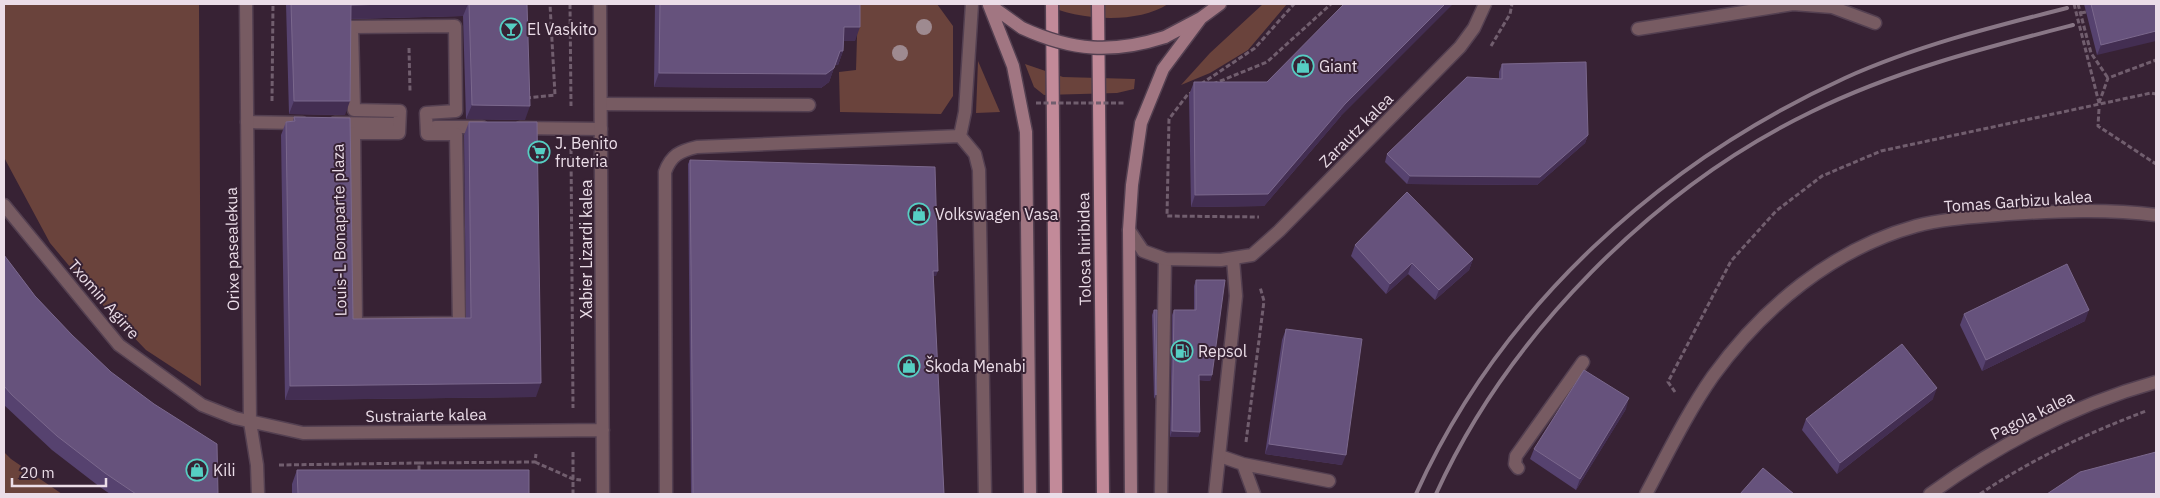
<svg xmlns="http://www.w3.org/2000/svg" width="2160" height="498" viewBox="0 0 2160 498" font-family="'IBM Plex Sans',sans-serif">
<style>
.green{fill:#6a433c}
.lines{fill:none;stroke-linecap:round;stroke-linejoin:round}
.service-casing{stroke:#544051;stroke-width:15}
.pedestrian-casing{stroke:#544051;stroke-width:15}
.minor-casing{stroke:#544051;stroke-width:15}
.secondary-casing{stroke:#544051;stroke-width:15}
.primary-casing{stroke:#544051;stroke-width:15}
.path{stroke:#715e6e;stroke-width:3;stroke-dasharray:5 2.5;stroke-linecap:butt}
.service{stroke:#775b62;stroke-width:12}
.pedestrian{stroke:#775b62;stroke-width:12}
.minor{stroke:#775b62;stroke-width:12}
.secondary{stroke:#a17682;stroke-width:12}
.primary{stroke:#c28a99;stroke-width:12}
.rail{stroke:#897786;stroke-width:4}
.secondary-bridge-casing{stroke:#544051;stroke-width:15;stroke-linecap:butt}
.path-bridge{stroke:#715e6e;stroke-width:3;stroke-dasharray:5 2.5;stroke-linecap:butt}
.secondary-bridge{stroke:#a17682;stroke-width:12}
.tree{fill:#9e8a90}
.wall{fill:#56426f}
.shaded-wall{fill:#432e52}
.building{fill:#66527c;stroke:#7b688d}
.labels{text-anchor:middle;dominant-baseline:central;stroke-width:4;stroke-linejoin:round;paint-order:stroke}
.poi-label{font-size:16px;fill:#ebdde8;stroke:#372234;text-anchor:start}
.street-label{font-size:16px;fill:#ebdde8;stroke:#372234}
</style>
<rect width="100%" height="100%" fill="#372234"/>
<path class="green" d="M4,4H199L201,386L146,350L97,299L50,243L7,163L4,157Z
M858,4H937L953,26V96L941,114L840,112L839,72L856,70Z
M1044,4H1168C1136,25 1076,20 1044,4Z
M1263,4H1287L1248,50L1210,73L1181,85L1210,53Z
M978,61L1000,112L976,113Z
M1025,64L1063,77L1135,79L1134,89L1117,93L1044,95L1034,87Z
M4,452L11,459L62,494H4Z"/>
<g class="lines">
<g class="service-casing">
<path id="service" d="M1638,29L1793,4L1832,7L1875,23
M601,104L809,105
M247,122L302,123
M335,123L396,124
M435,127H482
M520,128L601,129
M960,136L975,154L979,170L985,494
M1220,456L1243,464L1254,494
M1243,464L1329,481
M1518,468L1515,464L1516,456L1583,362
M666,494L665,172C671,155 680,151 697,147L960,136L965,112L972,4
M1161,494L1165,259"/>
</g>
<g class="pedestrian-casing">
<path id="pedestrian" d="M455,26L456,111L426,113L427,134H456L459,323L356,324L354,133H399L400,111L354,110L352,27Z"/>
</g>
<g class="minor-casing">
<path id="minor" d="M246,4L250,422L257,465L258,494
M600,4L603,494
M4,205L119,345L202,405L235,418L303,433L603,430
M1129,230L1143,251L1165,259L1221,260L1252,255L1279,231L1460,47L1474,28L1485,4
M1215,494L1236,296L1233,259
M1646,494C1667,455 1687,413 1713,376C1763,307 1833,249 1916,226C1946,218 1978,217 2009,214C2058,211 2108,209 2156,215
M1930,494C1999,444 2073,405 2156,382"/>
</g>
<g class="secondary-casing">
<path id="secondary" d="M989,5L1013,66L1026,132L1030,494
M990,5L1022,28
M1165,37L1201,18L1220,4
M1131,494L1129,230L1132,185L1141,123L1163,69L1201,18"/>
</g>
<g class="primary-casing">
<path id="primary" d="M1052,4L1056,494
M1098,4L1103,494"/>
</g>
<path class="path" d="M570,4L571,106
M2074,4L2099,103
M2078,4L2091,53L2108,78
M2081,13L2086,12
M1491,46L1510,14L1512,4
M409,48L410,91
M1201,84L1255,48L1294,4
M1213,84L1267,62L1331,4
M1194,92L1188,94L1169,119L1167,216L1259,217
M526,98L555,95L550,4
M272,101L273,4
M2099,103L2108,78L2156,60
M2099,109L2098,126L2156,164
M571,149L573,408
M1675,392L1668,382L1731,261L1776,211L1822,176L1881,151L2151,93L2156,94
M1246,442L1264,301L1260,287
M573,452V494
M535,462L573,479L581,480
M419,463L535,462L536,454
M279,465L419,463V474
M1980,494C2032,459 2088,433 2146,411"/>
<use href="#service" class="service"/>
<use href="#pedestrian" class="pedestrian"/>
<use href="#minor" class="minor"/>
<use href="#secondary" class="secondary"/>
<use href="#primary" class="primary"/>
<path class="rail" d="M1416,494C1500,307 1661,162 1845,78C1916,46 1992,27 2067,8
M1436,494C1508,335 1654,188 1811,112C1894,71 1984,48 2073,25"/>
<g class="secondary-bridge-casing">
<path id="secondary-bridge" d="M1022,28C1072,51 1112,54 1165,37"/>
</g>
<path class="path-bridge" d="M1036,103H1125"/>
<use href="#secondary-bridge" class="secondary-bridge"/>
</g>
<g class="tree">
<circle cx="924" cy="27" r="8"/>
<circle cx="900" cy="53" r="8"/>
</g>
<path class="wall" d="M286,4H527L525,120L466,119L463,16L351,19L345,115L289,114Z
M655,4H860L855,41H844L843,51L838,65H835L829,82L821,88L654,87Z
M2084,4H2156L2097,55Z
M1502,64L1588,135L1585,143L1537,185L1407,184L1385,162L1387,154L1499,79V72Z
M1194,82L1341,116L1264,206L1191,207L1189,95Z
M294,117L353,319L466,318L464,135L469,122L536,397L285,400L281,135L286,122L293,121Z
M690,160L936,276H933L944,494H691L688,164Z
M1355,245L1473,259L1469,270L1435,300L1408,274L1386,294L1351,256Z
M4,255L35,296L218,494H110L100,487L52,450L4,405Z
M1196,280L1212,375L1210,381L1199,380L1200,432L1198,437H1170L1172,315L1174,310H1194V286Z
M1154,310L1156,395L1154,399L1152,315Z
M1964,314L2085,321L1982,371L1960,325Z
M1286,329L1342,465L1265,454L1282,340Z
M1933,399L1837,474L1802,430L1806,419Z
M1626,409L1576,490L1530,459L1534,449Z
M297,470L529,494H292V484Z"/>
<path class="shaded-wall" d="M389,4H468L463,16L346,19L351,5Z
M1445,4H1453L1341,116L1264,206L1191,207L1195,195L1345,104Z
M844,27H860L855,41H839Z
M2156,31V41L2097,55L2101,45Z
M840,51H843L838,65H835Z
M834,68L829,82L821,88L654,87L659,73Z
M294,101H350L345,115L289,114Z
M472,105L530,106L525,120L466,119Z
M1588,135L1585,143L1537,185L1407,184L1410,176Z
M1473,259L1469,270L1435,300L1439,290Z
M1412,263L1408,274L1386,294L1390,284Z
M933,271H938L936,276H931Z
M2089,310L2085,321L1982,371L1986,360Z
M1199,375H1212L1210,381L1197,380Z
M541,383L536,397L285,400L290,386Z
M1937,388L1933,399L1837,474L1840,463Z
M1629,398L1626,409L1576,490L1580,479Z
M1172,431L1200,432L1198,437H1170Z
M1269,444L1346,455L1342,465L1265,454Z"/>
<path class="building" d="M291,4H389L351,5L350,101H294Z
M469,4H527L530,106L472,105Z
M660,4H860V27H844L843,51H840L834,68L826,74L659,73Z
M1344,4H1445L1345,104L1268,194L1195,195L1194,82H1267Z
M2091,4H2156V31L2101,45Z
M1586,62L1588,135L1540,177L1410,176L1387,154L1467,77L1502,79V64Z
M294,117L350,118L353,319L471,318L469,122H537L541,383L290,386L286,122L295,121Z
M690,160L935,167L938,271H933L944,494H693Z
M1407,192L1473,259L1439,290L1412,263L1390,284L1355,245Z
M4,255L35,296L72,335L111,372L154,404L217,444L218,494H136L105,473L57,436L12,395L4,386Z
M2067,264L2089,310L1986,360L1964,314Z
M1196,280H1225L1212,375H1199L1200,432L1172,431L1174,310H1196Z
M1154,310H1157L1156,395Z
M1286,329L1362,339L1346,455L1269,444Z
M1902,344L1937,388L1840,463L1806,419Z
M1584,370L1629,398L1580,479L1534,449Z
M2156,452V494H2047L2080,472Z
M1763,468L1794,494H1740Z
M297,470H529V494H298Z"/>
<defs>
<g id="bar-ring" transform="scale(1.125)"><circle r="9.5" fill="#372234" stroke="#56cec3" stroke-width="1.5"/><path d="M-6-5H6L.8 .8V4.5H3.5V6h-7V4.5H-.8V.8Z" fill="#56cec3"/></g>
<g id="shop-ring" transform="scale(1.125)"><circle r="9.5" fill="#372234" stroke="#56cec3" stroke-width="1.5"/><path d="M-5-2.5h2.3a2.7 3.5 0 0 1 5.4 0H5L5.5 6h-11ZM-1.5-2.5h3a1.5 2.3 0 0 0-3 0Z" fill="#56cec3"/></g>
<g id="supermarket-ring" transform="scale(1.125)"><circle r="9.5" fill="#372234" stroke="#56cec3" stroke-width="1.5"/><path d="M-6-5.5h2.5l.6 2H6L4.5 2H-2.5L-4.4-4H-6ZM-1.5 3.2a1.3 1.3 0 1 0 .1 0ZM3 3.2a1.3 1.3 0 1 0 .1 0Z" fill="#56cec3"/></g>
<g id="fuel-ring" transform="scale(1.125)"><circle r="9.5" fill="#372234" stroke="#56cec3" stroke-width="1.5"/><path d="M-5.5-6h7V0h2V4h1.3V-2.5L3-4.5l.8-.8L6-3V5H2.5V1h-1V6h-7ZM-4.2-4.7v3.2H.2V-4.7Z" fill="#56cec3"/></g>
</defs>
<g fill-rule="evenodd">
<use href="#bar-ring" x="511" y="29"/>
<use href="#shop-ring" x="1303" y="66"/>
<use href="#supermarket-ring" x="539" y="152"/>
<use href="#shop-ring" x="919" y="214"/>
<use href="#fuel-ring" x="1182" y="351"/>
<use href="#shop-ring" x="909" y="366"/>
<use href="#shop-ring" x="197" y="470"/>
</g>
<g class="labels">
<g class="poi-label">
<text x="527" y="29">El Vaskito</text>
<text x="1319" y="66">Giant</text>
<text x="555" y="143">J. Benito<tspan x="555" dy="18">fruteria</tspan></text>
<text x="935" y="214">Volkswagen Vasa</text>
<text x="1198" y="351">Repsol</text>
<text x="925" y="366">Škoda Menabi</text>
<text x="213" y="470">Kili</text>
</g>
<g class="street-label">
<text transform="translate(1356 130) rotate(-45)">Zarautz kalea</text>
<text transform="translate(2018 201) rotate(-4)">Tomas Garbizu kalea</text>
<text transform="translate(339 230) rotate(-91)">Louis-L Bonaparte plaza</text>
<text transform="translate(232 249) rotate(-91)">Orixe pasealekua</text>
<text transform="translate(586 249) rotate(-90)">Xabier Lizardi kalea</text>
<text transform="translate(1084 249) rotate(-91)">Tolosa hiribidea</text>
<text transform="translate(104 299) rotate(49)">Txomin Agirre</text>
<text transform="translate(426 415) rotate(-1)">Sustraiarte kalea</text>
<text transform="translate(2032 415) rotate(-26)">Pagola kalea</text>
</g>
</g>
<rect width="2160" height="498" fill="none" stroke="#ebdde8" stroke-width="10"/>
<path d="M12 478v8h94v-8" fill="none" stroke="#ebdde8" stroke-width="2.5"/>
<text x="20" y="478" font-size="15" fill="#ebdde8" stroke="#372234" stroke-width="4" paint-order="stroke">20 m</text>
</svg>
